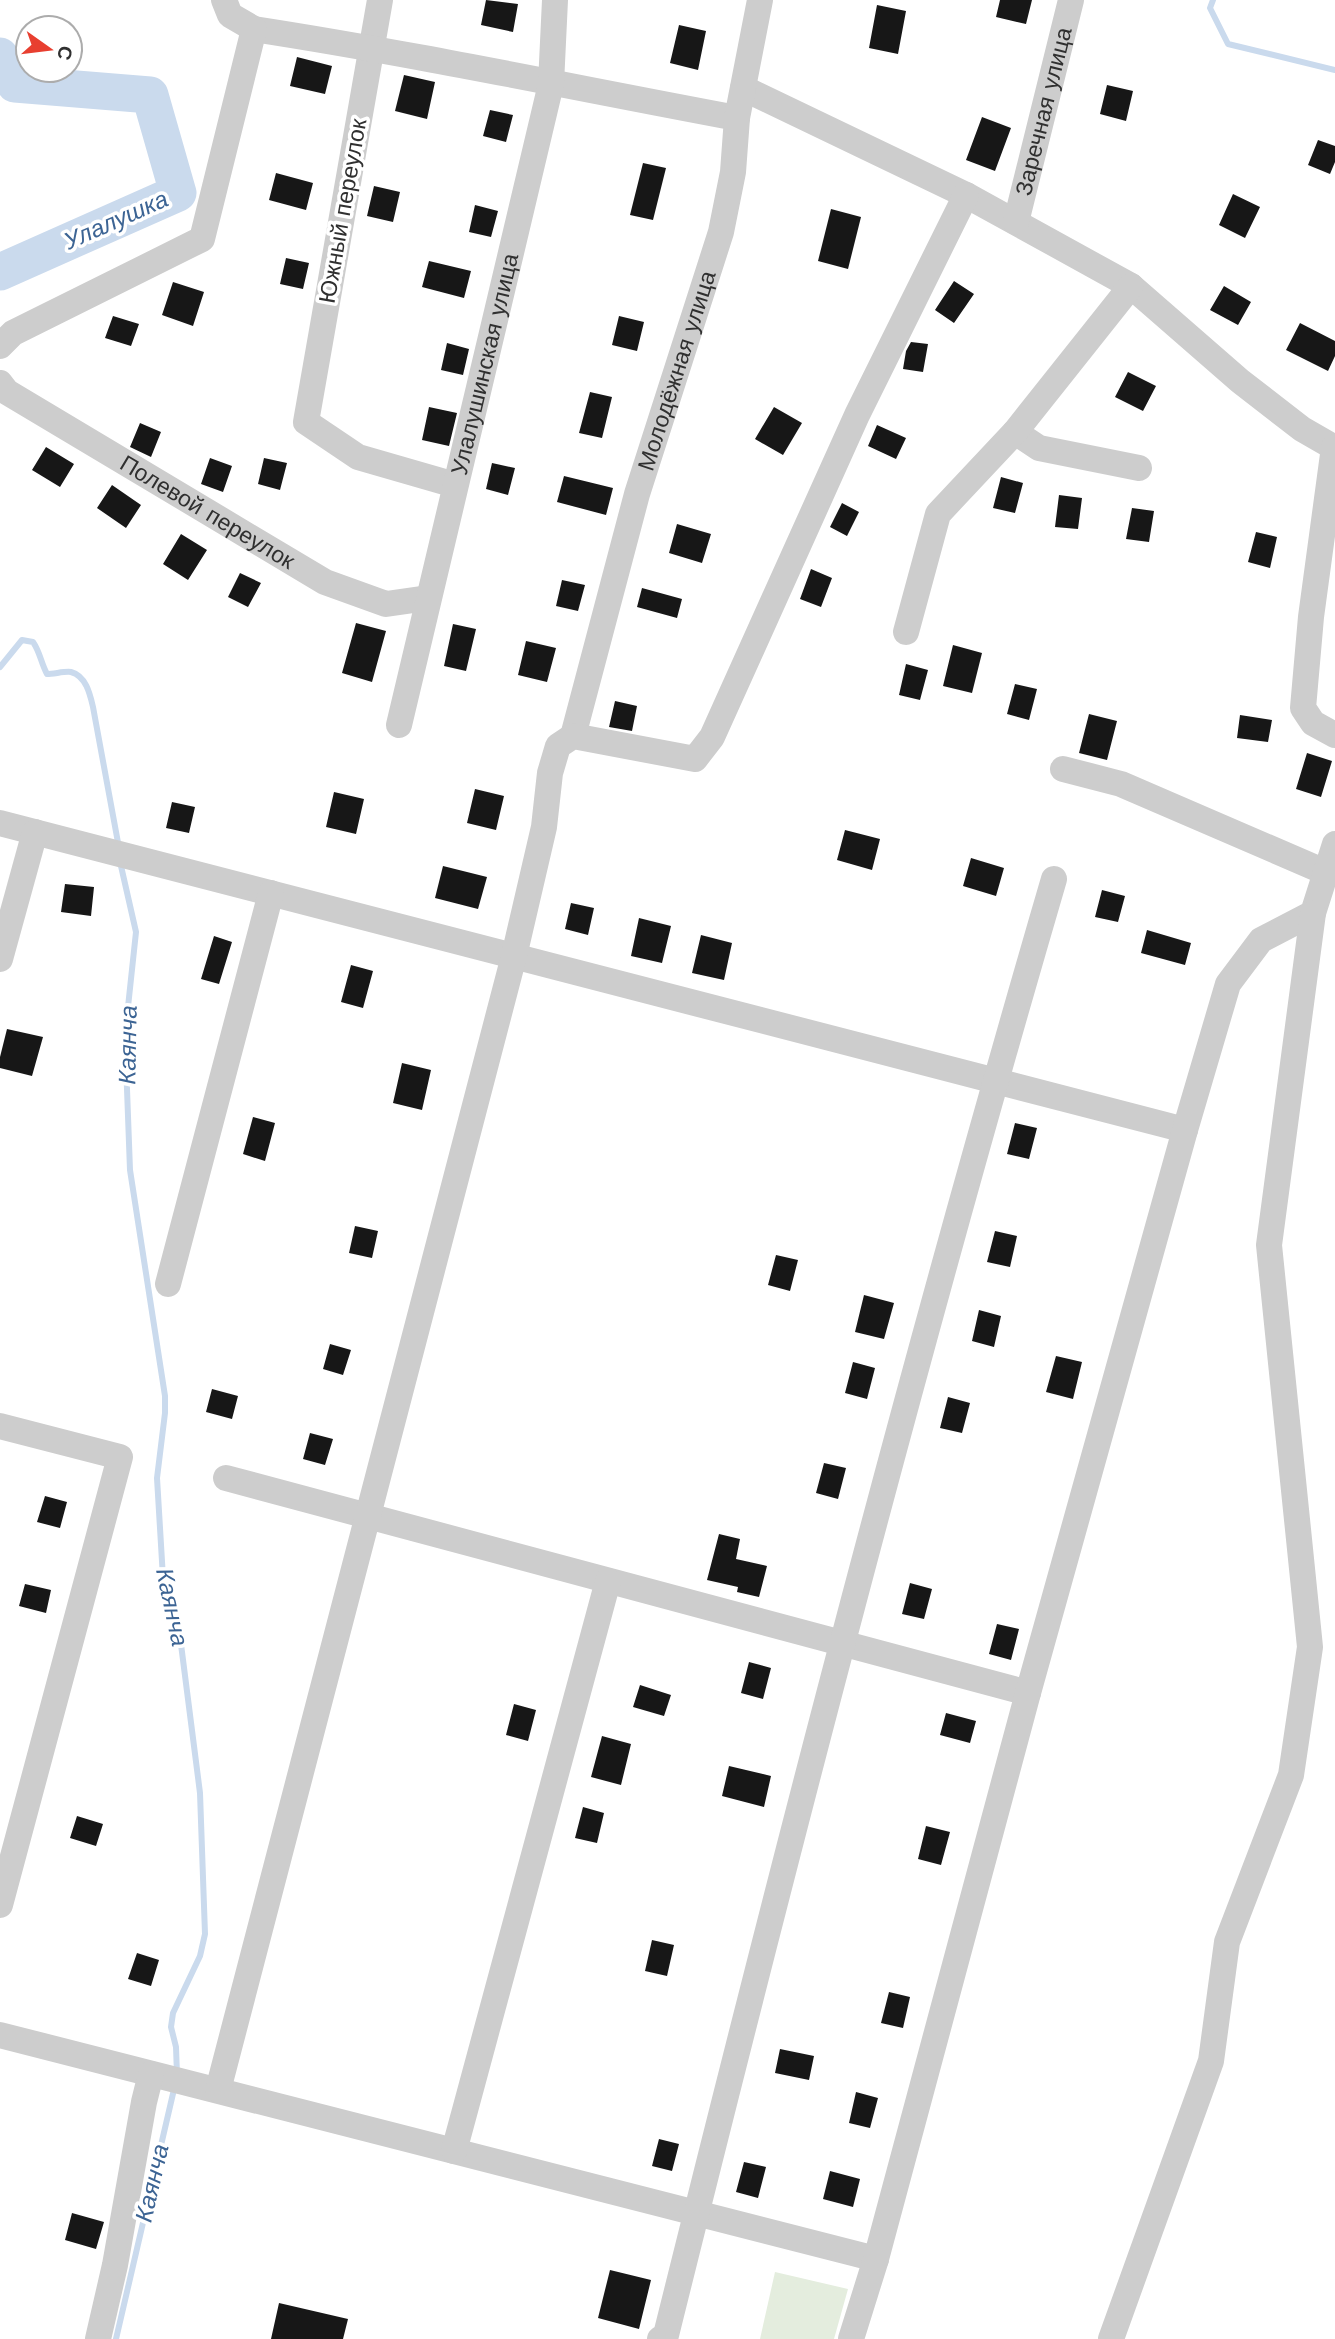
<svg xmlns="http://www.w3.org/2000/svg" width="1335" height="2339" viewBox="0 0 1335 2339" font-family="'Work Sans',sans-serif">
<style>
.green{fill:#e4edde}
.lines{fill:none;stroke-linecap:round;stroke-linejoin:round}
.stream{stroke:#cadaed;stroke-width:6}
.river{stroke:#cadaed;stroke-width:37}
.building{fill:#171717}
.minor{stroke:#cdcdcd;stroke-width:26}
.labels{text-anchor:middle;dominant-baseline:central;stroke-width:7;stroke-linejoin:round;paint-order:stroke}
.street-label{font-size:23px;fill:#303030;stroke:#fff}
.water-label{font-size:24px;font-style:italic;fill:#3c6494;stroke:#fff}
</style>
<rect width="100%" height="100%" fill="#fff"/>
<path class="green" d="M775,2272L848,2289L834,2339H760Z"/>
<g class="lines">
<path class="stream" d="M1213,0L1210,8L1228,44L1335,70
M0,667L22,640L33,642C40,652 41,663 47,674C54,674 65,671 71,672C86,676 90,694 93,707L119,848
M121,866L136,932L125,1035L130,1170L165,1396V1413L157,1478L163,1578L170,1604L177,1613L200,1793L205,1934L200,1956L173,2013L171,2027L176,2047L177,2075
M116,2339L175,2085"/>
<path class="river" d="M0,56L15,84L150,95L178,193L0,272"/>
</g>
<path class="building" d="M486,0L518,4L513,32L481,25Z
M1000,0H1032L1026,24L996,17Z
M877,5L906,11L898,54L869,48Z
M679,25L706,31L698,70L670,63Z
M297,57L332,66L325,94L290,86Z
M404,75L435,82L427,119L395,111Z
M1107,85L1133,91L1126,121L1100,114Z
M490,110L513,115L506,142L483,136Z
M982,117L1011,128L995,171L966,160Z
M1318,140L1335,146V162L1330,174L1308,165Z
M643,163L666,168L653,220L630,215Z
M276,173L313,183L306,210L269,200Z
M374,186L400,192L393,222L367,216Z
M1233,194L1260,207L1245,238L1219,225Z
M475,205L498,211L491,237L469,232Z
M831,209L861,217L848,269L818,261Z
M286,258L309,263L303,289L280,284Z
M429,261L471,271L464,298L422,287Z
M954,281L974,294L954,323L935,310Z
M173,282L204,292L193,326L162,315Z
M1224,286L1251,302L1238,325L1210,310Z
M113,316L139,324L131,346L105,338Z
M619,316L644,322L637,351L612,345Z
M1300,323L1335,341V356L1328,371L1286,350Z
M911,342L928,344L923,372L903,369L906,351Z
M447,343L469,349L463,375L441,370Z
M1128,372L1156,386L1143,411L1115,397Z
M590,392L612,397L602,438L579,433Z
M429,407L457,413L449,446L422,440Z
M774,407L802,423L783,455L755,439Z
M140,423L161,432L151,457L130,447Z
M877,425L906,438L896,459L868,446Z
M46,447L74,464L60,487L32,470Z
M210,458L232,466L223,492L201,484Z
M264,458L287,463L280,490L258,484Z
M492,463L515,468L508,495L486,489Z
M564,476L613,488L606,515L557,502Z
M1001,477L1023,483L1015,513L993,508Z
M112,485L141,505L126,528L97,508Z
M1059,495L1082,498L1078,529L1055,527Z
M842,503L859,512L847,536L830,527Z
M1132,508L1154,511L1149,542L1126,539Z
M677,524L711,534L702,563L669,553Z
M1256,532L1277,537L1270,568L1248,562Z
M181,534L207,550L188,580L163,564Z
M811,569L832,578L821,607L800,599Z
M240,573L261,583L248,607L228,597Z
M562,580L585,585L578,611L556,606Z
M642,588L682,599L677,618L637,607Z
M356,623L386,631L372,682L342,673Z
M453,624L476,629L466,671L444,666Z
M526,641L556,648L547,682L518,675Z
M953,645L982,653L972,693L943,686Z
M906,664L928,670L920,700L899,695Z
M1015,684L1037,689L1029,720L1007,714Z
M615,701L637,706L632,731L609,727Z
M1089,714L1117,721L1107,760L1079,753Z
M1240,715L1272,720L1268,742L1237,738Z
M1307,753L1332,761L1321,797L1296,789Z
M475,789L504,796L496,830L467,823Z
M334,792L364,799L356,834L326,827Z
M172,802L195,807L189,833L166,828Z
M845,830L880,839L872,870L837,860Z
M971,858L1004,868L996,896L963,886Z
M443,866L487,877L478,909L435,898Z
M65,884L94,887L91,916L61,912Z
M1102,890L1125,896L1118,922L1095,917Z
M571,903L594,908L588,935L565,929Z
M639,918L671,926L662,963L631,956Z
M1147,930L1191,943L1185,965L1141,953Z
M701,935L732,943L724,980L692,973Z
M214,936L232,942L219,984L201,979Z
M351,965L373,971L363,1008L341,1002Z
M7,1029L43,1037L32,1076L0,1068V1057Z
M402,1063L431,1070L422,1110L393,1103Z
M253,1117L275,1123L265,1161L243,1154Z
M1015,1123L1037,1128L1029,1159L1007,1154Z
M355,1226L378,1231L372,1258L349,1253Z
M995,1231L1017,1236L1010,1267L987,1262Z
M776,1255L798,1260L790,1291L768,1285Z
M864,1295L894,1303L884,1339L855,1332Z
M979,1310L1001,1316L994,1347L972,1341Z
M330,1344L351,1350L343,1375L323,1369Z
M1056,1356L1082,1362L1073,1399L1046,1392Z
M853,1362L875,1368L867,1399L845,1393Z
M212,1389L238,1396L232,1419L206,1412Z
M948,1397L970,1403L962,1433L940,1428Z
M310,1433L333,1439L325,1465L303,1459Z
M824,1463L846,1468L838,1499L816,1493Z
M45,1496L67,1502L60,1528L37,1522Z
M719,1534L740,1539L736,1559L767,1566L759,1597L737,1592L738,1587L707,1580Z
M910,1583L932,1589L924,1619L902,1614Z
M25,1584L51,1590L46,1613L19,1606Z
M997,1624L1019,1629L1011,1660L989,1654Z
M749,1662L771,1668L763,1699L741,1693Z
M640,1685L671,1695L664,1716L633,1707Z
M514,1704L536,1710L528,1741L506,1735Z
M946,1713L976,1721L970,1743L940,1735Z
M602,1736L631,1744L621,1785L591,1777Z
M729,1766L771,1776L764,1807L722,1796Z
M583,1807L604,1813L597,1843L575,1838Z
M77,1816L103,1824L96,1846L70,1838Z
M926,1826L950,1832L941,1865L918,1859Z
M652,1940L674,1945L667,1976L645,1971Z
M137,1953L159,1960L151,1986L128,1979Z
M889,1992L910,1997L903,2028L881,2023Z
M780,2049L814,2056L809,2080L775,2073Z
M856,2092L878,2098L870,2128L849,2123Z
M659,2139L679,2144L672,2171L652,2166Z
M744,2162L766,2167L758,2198L736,2192Z
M830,2171L860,2179L853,2207L823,2199Z
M72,2213L104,2222L96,2249L65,2240Z
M610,2270L651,2280L639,2329L598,2318Z
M279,2303L348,2319L343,2339H271Z"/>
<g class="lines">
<g class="minor">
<path d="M380,0L306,422L358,457L455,485"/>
<path d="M254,29C416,54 576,88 737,118"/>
<path d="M743,88L966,195L1131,286L1240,381L1302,429L1335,448"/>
<path id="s1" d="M1016,222L1071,0"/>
<path d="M0,346L13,333L202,239L254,29L230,15L224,0"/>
<path id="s2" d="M0,383L7,392L325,582L386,604L428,598"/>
<path d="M1015,432L1039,448L1139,468"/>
<path d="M1334,447L1311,617L1303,708L1313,723L1335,735"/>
<path d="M906,632L938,514L1015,432L1131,286"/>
<path id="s3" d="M399,725L551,84L555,0"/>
<path id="s4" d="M573,736L637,494L721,232L733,172L737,118L760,0"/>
<path d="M1063,769L1121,784L1325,872"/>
<path d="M0,823L1185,1130"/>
<path d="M0,959L35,832"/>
<path d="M168,1284L271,893"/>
<path d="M0,1426L120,1457L0,1905"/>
<path d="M226,1478L1028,1693"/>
<path d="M0,2035L876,2259"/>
<path d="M218,2090L514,956L544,827L550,773L558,746L573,736L695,759L712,737L857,415L966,195"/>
<path d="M454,2151L608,1581"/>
<path d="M98,2339L115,2265L144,2102L151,2074"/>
<path d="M660,2339L666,2335C787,1848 913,1361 1054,879"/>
<path d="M851,2339L876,2259L1028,1693L1185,1130L1228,984L1261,940L1313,913L1335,844"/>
<path d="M1111,2339L1211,2061L1227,1942L1291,1775L1310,1647L1269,1245L1313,913"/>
</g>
</g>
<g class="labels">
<g class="street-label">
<text stroke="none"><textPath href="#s1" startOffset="114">Заречная улица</textPath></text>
<text transform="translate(343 211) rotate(-80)">Южный переулок</text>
<text stroke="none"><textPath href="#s3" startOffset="371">Улалушинская улица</textPath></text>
<text stroke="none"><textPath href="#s4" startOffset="380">Молодёжная улица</textPath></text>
<text stroke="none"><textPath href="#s2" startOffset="245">Полевой переулок</textPath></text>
</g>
<g class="water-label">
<text transform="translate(116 220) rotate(-24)">Улалушка</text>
<text transform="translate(128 1045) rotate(-89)">Каянча</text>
<text transform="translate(172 1607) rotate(78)">Каянча</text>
<text transform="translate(152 2183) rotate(-77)">Каянча</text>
</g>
</g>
<g transform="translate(49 49) rotate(104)"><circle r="33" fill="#ffffff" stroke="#acacac" stroke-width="2"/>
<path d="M0-5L12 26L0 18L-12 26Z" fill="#e83f30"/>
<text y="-10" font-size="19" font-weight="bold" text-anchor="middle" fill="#303030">С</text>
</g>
</svg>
